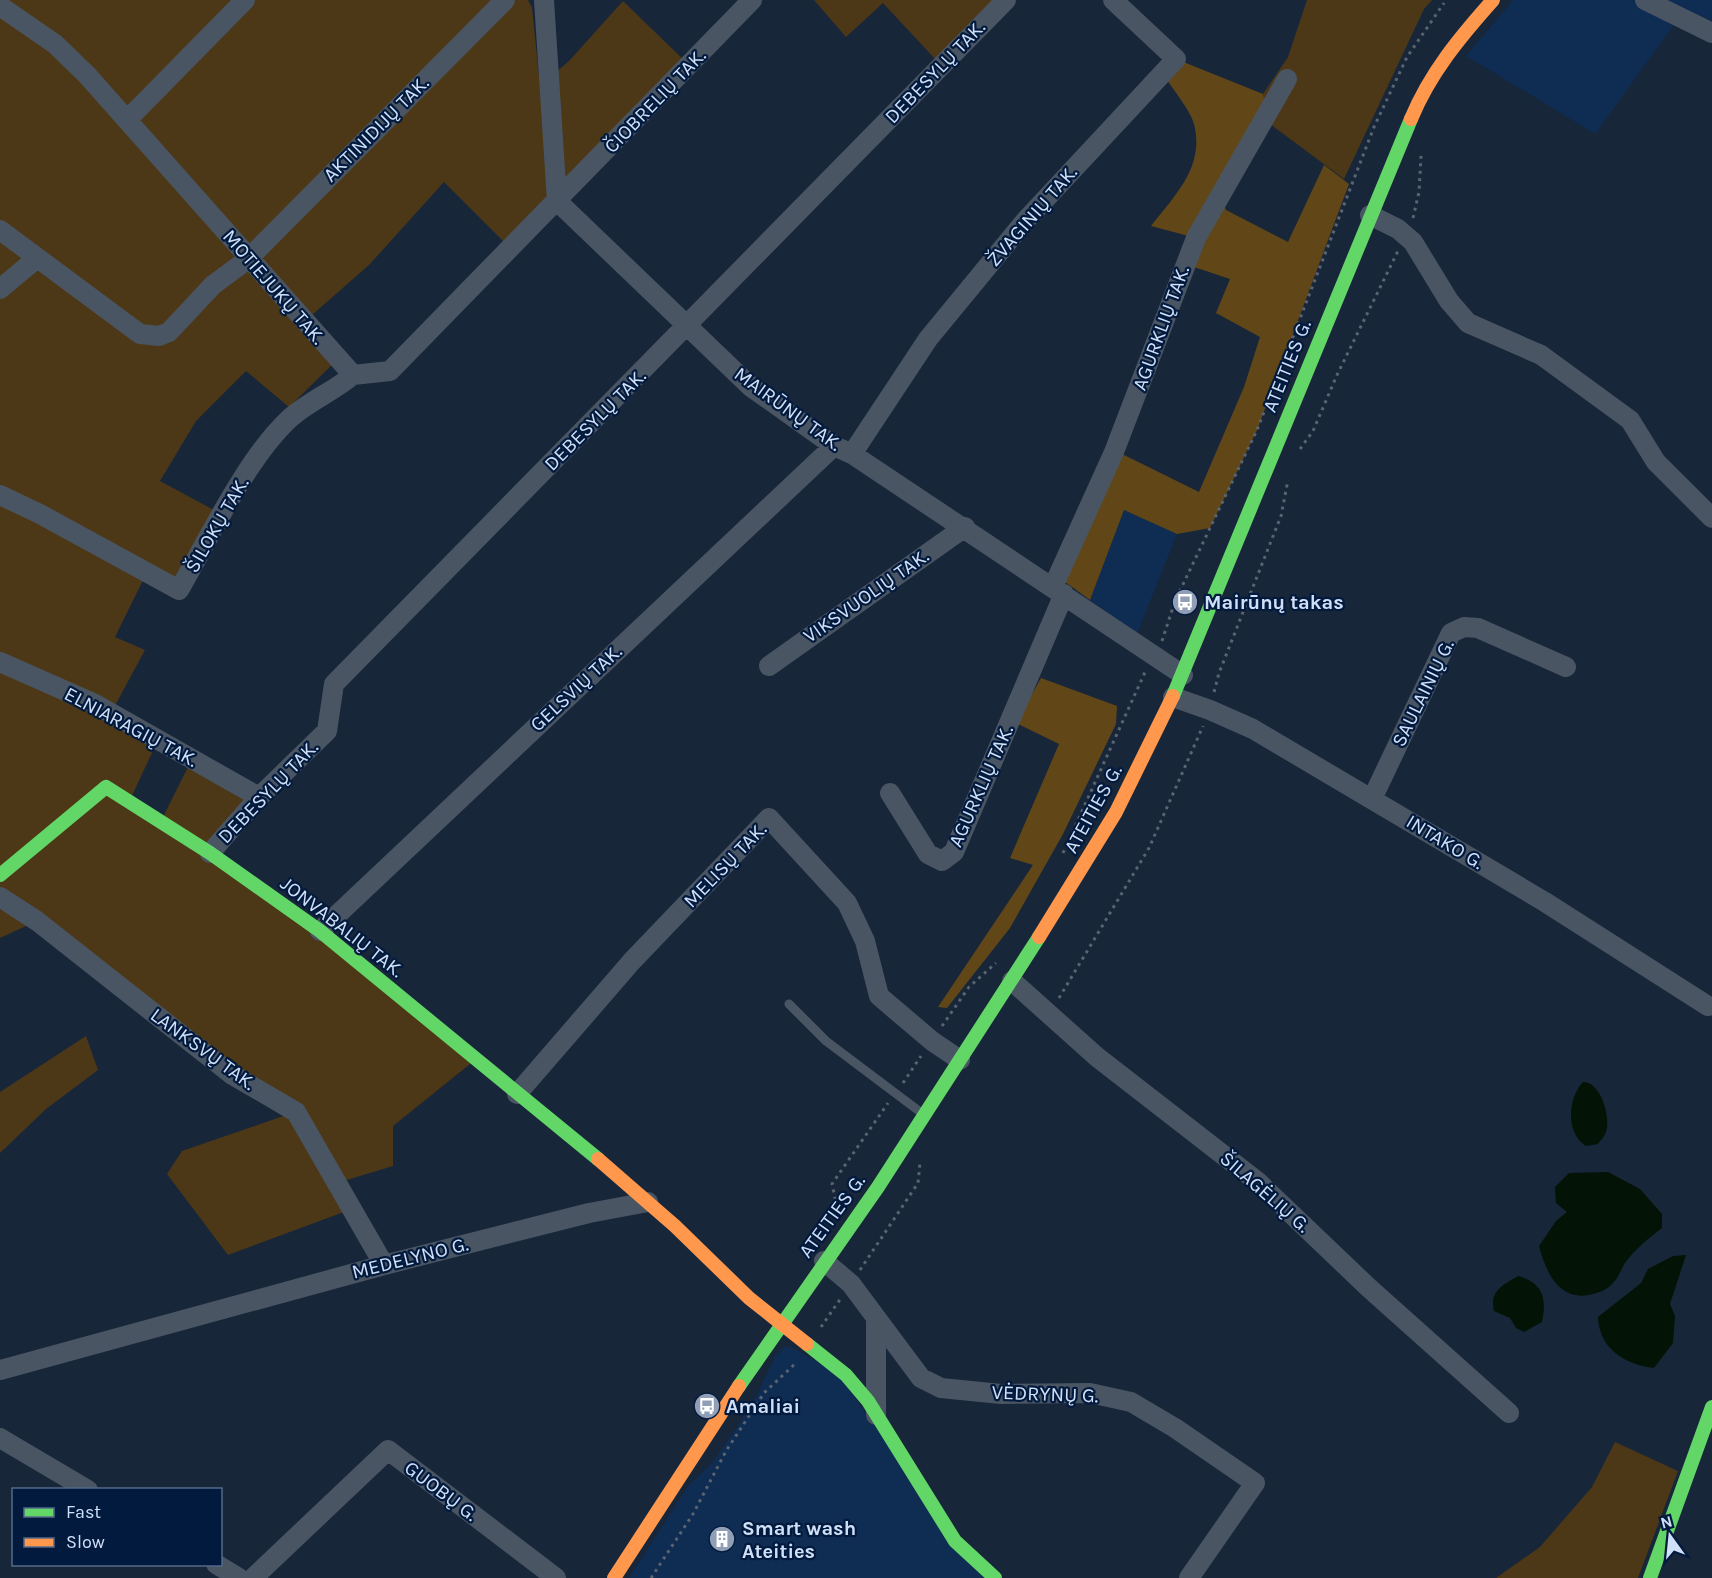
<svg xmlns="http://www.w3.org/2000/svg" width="1712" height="1578" viewBox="0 0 1712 1578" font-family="Karla,sans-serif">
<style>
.built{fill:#0f2c52}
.green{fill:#4c3817}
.forest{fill:#614717}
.water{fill:#031305}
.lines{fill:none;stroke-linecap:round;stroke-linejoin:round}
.path{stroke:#5a6370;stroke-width:3;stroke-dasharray:3 4.5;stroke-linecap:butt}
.lane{stroke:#4a5563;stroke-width:9}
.street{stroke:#4a5563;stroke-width:20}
.fast{stroke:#63d668;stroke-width:14}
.slow{stroke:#ff974d;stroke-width:14}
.labels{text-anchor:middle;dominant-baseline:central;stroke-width:4.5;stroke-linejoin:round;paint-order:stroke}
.street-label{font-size:20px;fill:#d0e0f8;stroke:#021a3d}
.poi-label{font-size:20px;font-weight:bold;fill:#d0e0f8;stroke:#021a3d;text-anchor:start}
</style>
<rect width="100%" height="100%" fill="#18263a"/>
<path class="built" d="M1513,0H1712V40L1676,22L1595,134L1466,56Z
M1124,510L1177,534L1137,634L1090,600Z
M790,1346L838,1374L984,1578H629L688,1486L712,1463L737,1427L757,1395L775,1356L783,1348Z"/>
<path class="green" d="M0,0H528L532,8L540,86L569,61L623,1L689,65L511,249L444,182L369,265L304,322L337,360L289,407L246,371L196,421L160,481L223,515L179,590L147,572L115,637L145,650L111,713L158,740L129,802L161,821L192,759L259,797L211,852L475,1060L393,1126V1166L337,1183L352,1209L228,1255L167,1174L182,1151L295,1112L37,921L0,938Z
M814,0H996L936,60L883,3L846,37Z
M1307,0H1432L1424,9L1344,179L1270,124L1263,94L1288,57Z
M86,1036L98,1070L46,1109L0,1153V1092Z
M1615,1442L1678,1471L1638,1578H1496L1540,1547L1592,1487Z"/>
<path class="forest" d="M1176,59L1263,94L1267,111L1220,195L1226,210L1288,242L1324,165L1349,184L1257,430L1210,528L1177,534L1124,510L1090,600L1061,579L1120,453L1199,492L1244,387L1260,337L1216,313L1230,279L1185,264L1196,238L1151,226C1175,195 1205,167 1194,124C1190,109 1170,86 1162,72Z
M1041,678L1117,706L1116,724L1063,834L1010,928L947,1008L938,1007L1033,865L1010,858L1059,744L1016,723Z"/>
<path class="water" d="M1583,1082C1601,1082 1611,1117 1606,1132C1605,1136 1600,1141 1598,1144L1586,1146C1566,1134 1567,1099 1583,1082Z
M1608,1172L1640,1189L1662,1214V1228C1649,1238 1635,1249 1625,1263C1621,1269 1619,1277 1613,1283C1608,1289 1601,1292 1593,1294C1560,1303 1546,1273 1539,1246L1556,1221L1567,1212L1556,1203L1555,1187L1569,1173Z
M1686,1255L1670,1304L1675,1316L1673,1343L1654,1368C1626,1365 1599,1349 1598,1317L1641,1283L1648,1269L1673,1256Z
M1518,1276C1543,1283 1547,1298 1542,1322L1524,1332L1516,1328L1510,1318L1494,1311C1489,1291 1503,1285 1518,1276Z"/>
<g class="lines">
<path class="path" d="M1413,218L1419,192L1421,156
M1300,449L1313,431L1337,375L1398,251
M1162,641L1175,601L1257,430L1374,127L1407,57L1444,3
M1214,692L1219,673L1281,516L1288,480
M1063,853L1146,670
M1059,998L1149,848L1203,726
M942,1026L969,987L996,963
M903,1083L921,1056
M837,1207L832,1184L888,1103
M860,1270L918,1183L920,1163
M821,1327L841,1298
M651,1578L693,1514L726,1451L764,1393L797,1362"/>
<path class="lane" d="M789,1004L826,1041L923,1114"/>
<path class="street" d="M544,0L557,201L751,387L834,446L852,454L1183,675
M1645,0L1712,33
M0,6L55,44L87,75L353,375L390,371L752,0
M128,119L245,0
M1370,215L1398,229L1413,242L1449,301L1468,323L1541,355L1630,420L1656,462L1712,518
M0,230L140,334L159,336L169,332L213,285L248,259L505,0
M0,289L37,258
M852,454L928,339L1025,221L1176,59L1113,0
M0,495L40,514L179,590C209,538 246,460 288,420C307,402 333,392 353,375
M1053,587L1114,452L1196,238L1287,79
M0,662L95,704L259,797
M769,666L965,527
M1173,697L1210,710L1253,729L1545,902L1708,1006
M890,793L928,854L942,861L954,852L1064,594
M1372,799L1451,633L1464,627L1478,628L1566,667
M210,853L259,797L327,731L334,684L1006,0
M0,897L37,921L231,1074L296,1112L384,1265
M320,931L834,446
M1012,981L1097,1057L1258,1182L1369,1288L1509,1413
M517,1094L632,961L769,818L847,903L865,941L879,996L932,1041L960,1060
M824,1261L851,1284L921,1378L941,1388L1001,1394L1090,1393L1131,1402L1175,1428L1255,1483L1189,1578
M876,1318V1415
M0,1370L384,1265L589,1213L648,1202
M0,1438L88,1490
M216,1564L239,1578
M253,1578L388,1450L556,1578"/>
<path class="fast" d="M1173,696L1411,119
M0,875L106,787L210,853L320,931L598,1159
M807,1344L846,1375L868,1401L955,1541L995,1578
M739,1386L878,1187L1039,937
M1650,1578L1712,1407"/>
<path class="slow" d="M1411,119C1430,73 1460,37 1493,0
M1039,937L1116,812L1173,696
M598,1159L675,1226L749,1298L807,1344
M614,1578L739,1386"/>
</g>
<defs>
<g id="bus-disc" transform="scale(1.35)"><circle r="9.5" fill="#909fb6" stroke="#021a3d"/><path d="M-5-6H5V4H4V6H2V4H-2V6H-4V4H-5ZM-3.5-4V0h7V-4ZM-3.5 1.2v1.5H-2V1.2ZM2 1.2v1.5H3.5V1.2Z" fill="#fff"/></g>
<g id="building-disc" transform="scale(1.35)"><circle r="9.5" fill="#909fb6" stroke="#021a3d"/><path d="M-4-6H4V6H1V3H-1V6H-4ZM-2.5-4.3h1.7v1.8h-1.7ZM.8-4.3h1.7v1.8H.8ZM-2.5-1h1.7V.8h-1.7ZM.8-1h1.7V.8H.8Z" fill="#fff"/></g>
</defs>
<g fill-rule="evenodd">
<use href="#bus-disc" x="1185" y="602"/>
<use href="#bus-disc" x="707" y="1406"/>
<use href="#building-disc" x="722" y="1539"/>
</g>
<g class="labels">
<g class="street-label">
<text transform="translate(935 72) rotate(-46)">DEBESYLŲ TAK.</text>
<text transform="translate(655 101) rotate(-46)">ČIOBRELIŲ TAK.</text>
<text transform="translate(376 129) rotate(-45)">AKTINIDIJŲ TAK.</text>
<text transform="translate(1032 216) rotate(-49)">ŽVAGINIŲ TAK.</text>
<text transform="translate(274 287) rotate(49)">MOTIEJUKŲ TAK.</text>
<text transform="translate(1161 328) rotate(-70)">AGURKLIŲ TAK.</text>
<text transform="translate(1287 366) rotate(-68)">ATEITIES G.</text>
<text transform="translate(788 409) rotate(36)">MAIRŪNŲ TAK.</text>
<text transform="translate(595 420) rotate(-45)">DEBESYLŲ TAK.</text>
<text transform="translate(217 525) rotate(-60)">ŠILOKŲ TAK.</text>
<text transform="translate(866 596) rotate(-35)">VIKSVUOLIŲ TAK.</text>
<text transform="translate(576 688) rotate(-43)">GELSVIŲ TAK.</text>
<text transform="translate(1423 693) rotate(-64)">SAULAINIŲ G.</text>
<text transform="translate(131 727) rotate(28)">ELNIARAGIŲ TAK.</text>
<text transform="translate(981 786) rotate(-66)">AGURKLIŲ TAK.</text>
<text transform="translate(268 792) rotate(-46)">DEBESYLŲ TAK.</text>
<text transform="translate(1093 809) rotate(-61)">ATEITIES G.</text>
<text transform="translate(1445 842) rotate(31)">INTAKO G.</text>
<text transform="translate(725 865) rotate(-46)">MELISŲ TAK.</text>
<text transform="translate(342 927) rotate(38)">JONVABALIŲ TAK.</text>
<text transform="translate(203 1049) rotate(36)">LANKSVŲ TAK.</text>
<text transform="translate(1265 1192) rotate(41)">ŠILAGĖLIŲ G.</text>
<text transform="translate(832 1216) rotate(-54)">ATEITIES G.</text>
<text transform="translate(410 1258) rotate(-14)">MEDELYNO G.</text>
<text transform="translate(1045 1394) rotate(2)">VĖDRYNŲ G.</text>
<text transform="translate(441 1491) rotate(37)">GUOBŲ G.</text>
</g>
<g class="poi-label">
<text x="1204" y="602">Mairūnų takas</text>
<text x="726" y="1406">Amaliai</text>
<text x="742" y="1528">Smart wash<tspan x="742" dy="23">Ateities</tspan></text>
</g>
</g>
<rect x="12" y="1488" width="210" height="78" fill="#021a3d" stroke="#546988" stroke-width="1.5"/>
<rect x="24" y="1508" width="30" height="9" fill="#63d668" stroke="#546988" stroke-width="1.5"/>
<text x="66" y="1518" font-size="18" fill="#d0e0f8">Fast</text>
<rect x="24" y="1538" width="30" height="9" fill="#ff974d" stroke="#546988" stroke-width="1.5"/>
<text x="66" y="1548" font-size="18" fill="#d0e0f8">Slow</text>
<g transform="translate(1670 1536) rotate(345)" stroke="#021a3d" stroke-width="4.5" paint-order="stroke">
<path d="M0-4.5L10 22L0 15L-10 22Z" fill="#d0e0f8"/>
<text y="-9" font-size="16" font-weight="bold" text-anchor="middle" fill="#d0e0f8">N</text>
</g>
</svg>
